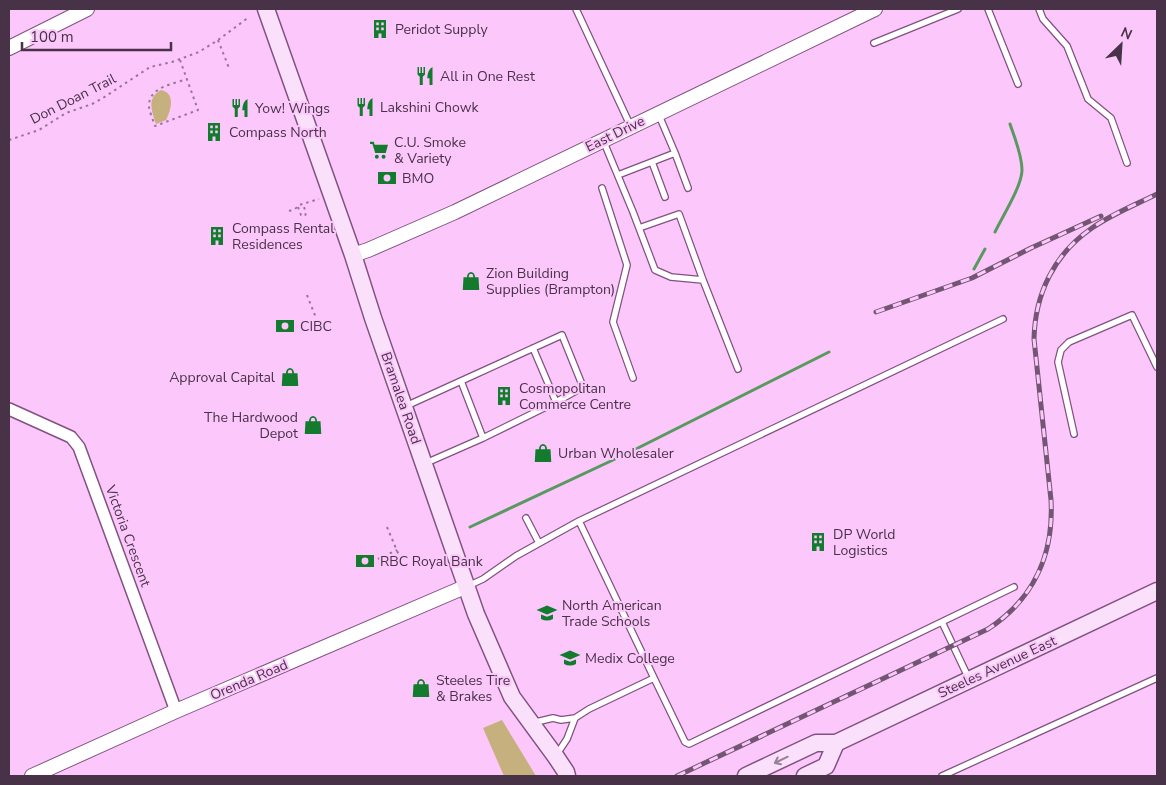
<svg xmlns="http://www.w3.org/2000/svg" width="1166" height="785" viewBox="0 0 1166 785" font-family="'Nunito Sans',sans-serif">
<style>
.green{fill:#c6b07e}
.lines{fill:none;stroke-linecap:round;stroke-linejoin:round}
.stream{stroke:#589960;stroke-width:3}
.service-casing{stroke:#815280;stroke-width:8}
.minor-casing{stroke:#815280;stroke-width:14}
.tertiary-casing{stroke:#815280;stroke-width:16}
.secondary-casing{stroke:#815280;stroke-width:19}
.path{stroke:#997598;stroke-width:2;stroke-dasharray:2.5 4;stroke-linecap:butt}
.service{stroke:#fff;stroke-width:5.5}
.minor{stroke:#fff;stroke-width:11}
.tertiary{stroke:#fff;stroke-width:14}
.secondary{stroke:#fae0fa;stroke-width:16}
.rail-casing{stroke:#735673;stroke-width:5}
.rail{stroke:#fcc7fb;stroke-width:3;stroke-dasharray:9;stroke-linecap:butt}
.oneway{stroke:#988098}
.labels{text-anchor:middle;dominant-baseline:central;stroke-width:4;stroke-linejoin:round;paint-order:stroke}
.poi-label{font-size:14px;fill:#473247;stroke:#fcc7fb;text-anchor:start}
.street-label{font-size:14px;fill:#473247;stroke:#fcc7fb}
</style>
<rect width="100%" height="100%" fill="#fcc7fb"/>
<path class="green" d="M161,90C176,93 171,110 166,120L156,124C152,112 146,98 161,90Z
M502,720L536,776H504L483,728Z"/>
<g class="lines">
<path class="stream" d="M995,232C1002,217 1022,186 1022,170C1022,155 1015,139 1010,124
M974,269L985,249
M470,527L628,453L829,352"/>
<g class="service-casing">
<path id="service" d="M576,9L631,127
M988,9L1018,84
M1039,9L1043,19L1067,46L1088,99L1111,118L1127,163
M874,43L958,9
M658,113L675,153L688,188
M603,140L633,212L655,270L671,277L703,280L738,369
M652,162L665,197
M618,175L675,153
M602,188L627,265L613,322L633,378
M639,228L679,214L703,280
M533,348L556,402
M461,381L562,335L583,387L556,402L483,438
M406,406L461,381L483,438L426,463
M1074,434L1058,362L1061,350L1069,342L1132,315L1157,367
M526,518L539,543
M579,521L1003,319
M468,586L483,579L516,556L579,521L654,678
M942,622L969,679
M532,723L553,718L561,720L575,718L589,709L654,678L685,742L689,744L1014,587
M557,754L567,739L575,718
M942,776L1157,678"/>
</g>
<g class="minor-casing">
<path id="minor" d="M9,409L71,437L79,447L176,711"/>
</g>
<g class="tertiary-casing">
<path id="tertiary" d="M9,48L87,9
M353,255L368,250L455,212L875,9
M32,776L176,711L467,586"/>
</g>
<g class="secondary-casing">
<path id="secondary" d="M266,9L353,255L373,318L476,614L512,697L556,757L566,772L567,776
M746,776L816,743H836L1157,591
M805,776L826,766L836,743"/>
</g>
<path class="path" d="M218,40L229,68
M180,60L198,110L155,126C153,120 150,113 149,107C148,87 173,84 187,79
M9,140L39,130L66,113L92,104L103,98L150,67L172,62L199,52L218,40L249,17
M298,207L301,215L305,216L306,213L303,204
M289,211L295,209L299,205L319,199
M307,295L316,318
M387,527L403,565
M378,559L397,550"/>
<use href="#service" class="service"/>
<use href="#minor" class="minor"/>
<use href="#tertiary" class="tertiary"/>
<use href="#secondary" class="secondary"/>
<g class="rail-casing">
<path id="rail" d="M876,312L972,278L1031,248L1101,216
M677,776L988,629C1034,599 1054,554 1051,500L1034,339C1035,294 1054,254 1092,228C1112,214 1135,205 1157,194"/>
</g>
<use href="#rail" class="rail"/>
</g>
<defs><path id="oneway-shaft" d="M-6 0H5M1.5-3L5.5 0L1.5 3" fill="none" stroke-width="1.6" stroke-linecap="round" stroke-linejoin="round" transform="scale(1.25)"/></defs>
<use class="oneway" href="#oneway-shaft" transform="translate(781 760) rotate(154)"/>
<defs>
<g id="building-bare" transform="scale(1.5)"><path d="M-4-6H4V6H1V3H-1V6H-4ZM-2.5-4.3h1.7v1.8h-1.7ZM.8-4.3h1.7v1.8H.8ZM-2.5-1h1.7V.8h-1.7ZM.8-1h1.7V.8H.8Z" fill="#127b2e" stroke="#fcc7fb" stroke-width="2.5" paint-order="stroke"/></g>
<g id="restaurant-bare" transform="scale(1.5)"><path d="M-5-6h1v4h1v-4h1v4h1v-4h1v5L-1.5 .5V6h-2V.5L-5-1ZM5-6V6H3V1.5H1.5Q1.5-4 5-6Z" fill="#127b2e" stroke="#fcc7fb" stroke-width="2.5" paint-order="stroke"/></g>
<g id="supermarket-bare" transform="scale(1.5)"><path d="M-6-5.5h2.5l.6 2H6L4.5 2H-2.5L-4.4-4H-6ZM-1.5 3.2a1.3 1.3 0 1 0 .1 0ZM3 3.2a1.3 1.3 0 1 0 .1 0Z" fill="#127b2e" stroke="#fcc7fb" stroke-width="2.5" paint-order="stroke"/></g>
<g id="bank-bare" transform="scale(1.5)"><path d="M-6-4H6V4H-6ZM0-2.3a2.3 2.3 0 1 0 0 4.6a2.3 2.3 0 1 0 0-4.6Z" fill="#127b2e" stroke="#fcc7fb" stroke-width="2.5" paint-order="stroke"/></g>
<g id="shop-bare" transform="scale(1.5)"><path d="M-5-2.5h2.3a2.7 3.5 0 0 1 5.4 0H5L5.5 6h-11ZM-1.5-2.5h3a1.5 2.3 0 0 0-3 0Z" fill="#127b2e" stroke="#fcc7fb" stroke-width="2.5" paint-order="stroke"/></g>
<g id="university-bare" transform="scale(1.5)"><path d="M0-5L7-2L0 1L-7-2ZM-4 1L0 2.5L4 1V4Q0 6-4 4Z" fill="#127b2e" stroke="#fcc7fb" stroke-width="2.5" paint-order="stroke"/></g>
</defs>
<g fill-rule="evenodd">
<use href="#building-bare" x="380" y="29"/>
<use href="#restaurant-bare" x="425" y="76"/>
<use href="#restaurant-bare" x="365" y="107"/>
<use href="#restaurant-bare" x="240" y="108"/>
<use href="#building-bare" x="214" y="132"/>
<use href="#supermarket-bare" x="379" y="150"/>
<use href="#bank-bare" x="387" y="178"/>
<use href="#building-bare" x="217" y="236"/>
<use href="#shop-bare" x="471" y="281"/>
<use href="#bank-bare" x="285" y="326"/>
<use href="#shop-bare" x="290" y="377"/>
<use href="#building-bare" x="504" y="396"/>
<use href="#shop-bare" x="313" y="425"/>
<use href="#shop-bare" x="543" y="453"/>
<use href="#building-bare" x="818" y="542"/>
<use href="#bank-bare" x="365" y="561"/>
<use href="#university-bare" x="547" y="613"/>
<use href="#university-bare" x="570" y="658"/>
<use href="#shop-bare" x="421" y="688"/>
</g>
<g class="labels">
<g class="poi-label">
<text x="395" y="29">Peridot Supply</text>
<text x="440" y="76">All in One Rest</text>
<text x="380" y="107">Lakshini Chowk</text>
<text x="255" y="108">Yow! Wings</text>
<text x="229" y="132">Compass North</text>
<text x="394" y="142">C.U. Smoke<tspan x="394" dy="16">&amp; Variety</tspan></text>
<text x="402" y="178">BMO</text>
<text x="232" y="228">Compass Rental<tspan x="232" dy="16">Residences</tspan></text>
<text x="486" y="273">Zion Building<tspan x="486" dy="16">Supplies (Brampton)</tspan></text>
<text x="300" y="326">CIBC</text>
<text x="275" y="377" text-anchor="end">Approval Capital</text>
<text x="519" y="388">Cosmopolitan<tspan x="519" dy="16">Commerce Centre</tspan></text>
<text x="298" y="417" text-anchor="end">The Hardwood<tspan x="298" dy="16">Depot</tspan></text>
<text x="558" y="453">Urban Wholesaler</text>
<text x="833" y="534">DP World<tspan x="833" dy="16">Logistics</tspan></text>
<text x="380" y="561">RBC Royal Bank</text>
<text x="562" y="605">North American<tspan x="562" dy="16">Trade Schools</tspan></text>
<text x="585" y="658">Medix College</text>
<text x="436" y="680">Steeles Tire<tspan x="436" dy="16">&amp; Brakes</tspan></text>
</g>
<g class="street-label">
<text transform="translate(73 99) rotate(-27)">Don Doan Trail</text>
<text transform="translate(615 134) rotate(-26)">East Drive</text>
<text transform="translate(401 398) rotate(71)">Bramalea Road</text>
<text transform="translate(128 536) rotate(70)">Victoria Crescent</text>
<text transform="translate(997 667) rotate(-25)">Steeles Avenue East</text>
<text transform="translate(249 680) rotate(-23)">Orenda Road</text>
</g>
</g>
<rect width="1166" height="785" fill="none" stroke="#473247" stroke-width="20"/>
<g transform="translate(1121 45) rotate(25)" stroke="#fcc7fb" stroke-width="4" paint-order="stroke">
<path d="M0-4L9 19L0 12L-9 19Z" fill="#473247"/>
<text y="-8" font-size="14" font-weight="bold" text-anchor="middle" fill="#473247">N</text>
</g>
<path d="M22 42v8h149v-8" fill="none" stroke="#473247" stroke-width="2.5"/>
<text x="30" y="42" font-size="15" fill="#473247" stroke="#fcc7fb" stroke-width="4" paint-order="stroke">100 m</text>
</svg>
